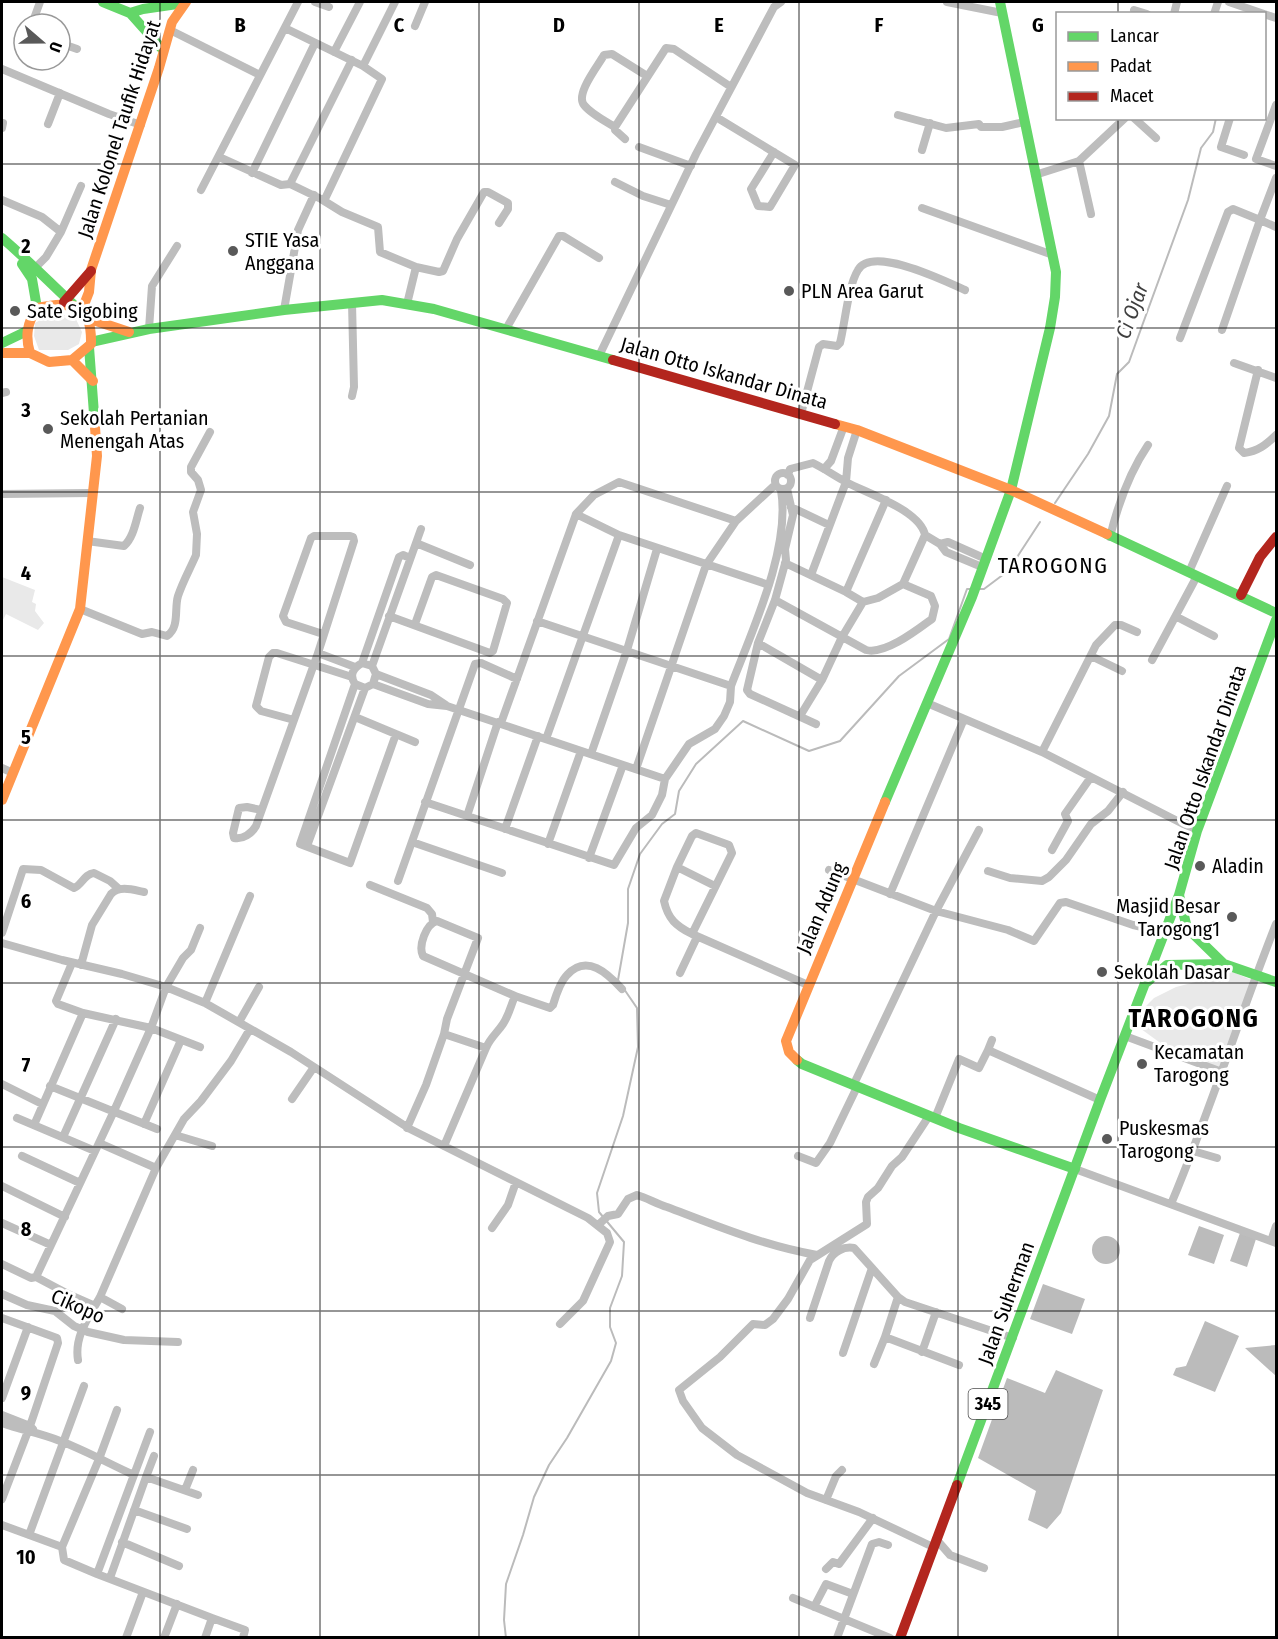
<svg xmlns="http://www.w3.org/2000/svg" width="1278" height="1639" viewBox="0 0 1278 1639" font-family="'Fira Sans Condensed',sans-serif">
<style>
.green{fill:#e9e9e9}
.water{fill:#bbb}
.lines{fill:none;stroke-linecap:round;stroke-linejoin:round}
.stream{stroke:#bbb;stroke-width:2}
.street{stroke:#bdbdbd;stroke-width:8}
.fast{stroke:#63d668;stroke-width:10}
.slow{stroke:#ff974d;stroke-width:10}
.jam{stroke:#b3261e;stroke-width:10}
.grid{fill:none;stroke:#000;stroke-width:1.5;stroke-opacity:0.55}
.poi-dot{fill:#595959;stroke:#fff;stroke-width:2}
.labels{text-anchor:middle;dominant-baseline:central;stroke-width:6;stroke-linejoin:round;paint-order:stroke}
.shield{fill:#fff;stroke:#4c4c4c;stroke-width:1.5}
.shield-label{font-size:18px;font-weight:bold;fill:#000}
.street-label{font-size:20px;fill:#000;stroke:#fff}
.poi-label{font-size:20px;fill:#000;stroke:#fff;text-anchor:start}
.water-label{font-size:21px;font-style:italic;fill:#3f3f3f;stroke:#fff}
.quarter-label{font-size:22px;letter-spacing:1.5px;fill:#000;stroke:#fff}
.district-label{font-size:26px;font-weight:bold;letter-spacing:1.5px;fill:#000;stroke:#fff}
.grid-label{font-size:20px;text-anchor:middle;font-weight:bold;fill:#000;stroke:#fff;stroke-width:6;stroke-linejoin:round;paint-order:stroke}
</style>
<rect width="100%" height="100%" fill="#fff"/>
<path class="green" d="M49,315H74L82,332L79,344L68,350H39L34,336L35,323Z
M2,577L35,590L32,602L36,604L35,611L44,623L38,630L6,614L2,622Z
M1219,970L1233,972L1256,982L1220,1070L1181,1058L1137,1026L1140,1012L1154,998L1176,987L1207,979Z"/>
<path class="water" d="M1199,1226L1224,1235L1214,1264L1188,1255Z
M1240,1233L1256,1239L1247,1267L1230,1261Z
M1092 1250a14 14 0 1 1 28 0a14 14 0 1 1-28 0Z
M1043,1284L1085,1299L1072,1334L1030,1319Z
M1205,1321L1239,1336L1215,1392L1173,1375L1176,1368L1186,1366Z
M1276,1345V1376L1245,1348Z
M1056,1370L1103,1390L1061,1513L1047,1529L1028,1520L1036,1491L978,1458L1007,1378L1045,1393Z"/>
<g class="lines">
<path class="stream" d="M1055,503L1088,454L1109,416L1117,374L1129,362L1142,326L1188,200L1201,148L1213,132L1216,118
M980,589H984L1008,571L1040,522
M619,982L618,980L628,923V889L640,854L662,824L675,814L679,791L696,764L743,721L809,751L840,741L899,676L949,639L967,589H972
M506,1638L504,1620L506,1584L523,1535L534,1497L549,1465L567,1438L611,1361L616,1343L610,1327V1308L622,1276L624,1242L599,1212L597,1193L623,1116L638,1047L637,1008L624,989"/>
<path class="street" d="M315,2L329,7
M947,2L1002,13
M1229,2L1264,14
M1134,10L1147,14
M1174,14L1177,2
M1214,14L1218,2
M1264,14L1276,18
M32,24L40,2
M415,26L425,2
M285,28L363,66L382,79L324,201
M170,30L260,75
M60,43L77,49
M334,52L360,2
M363,66L395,2
M2,69L109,114L141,125
M1276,105L1256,159L1276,166
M898,115L946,128L979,124L981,127H1002L1024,122
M716,117L795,165L770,207L758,206L751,189L774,152
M1134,118L1156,138
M1230,118L1221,147L1244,155
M48,124L60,93
M615,127C605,121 591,114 584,105C575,94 598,66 604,55L612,54L647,76
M2,128L3,123
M625,139L615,130V127L666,48L674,49L731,87
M639,147L691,166
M922,150L930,123
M219,157L281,185L290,184L321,199L342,212L378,227L380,252L416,267L407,304
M1079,161L1091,214
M252,173L315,43
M1035,175L1079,161L1125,118
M1276,178L1260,220L1276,227
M615,182L643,196L671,205
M290,184L352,60
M201,190L298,2
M2,200L42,217L61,232L46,257L33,270
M922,208L1053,255
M61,232L81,186
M416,267L439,272L443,271L457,239L484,192H488L508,203V209L499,223
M352,303L354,387L352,396
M284,310L298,230L314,195
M149,329L152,286L177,246
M506,329L559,236H563L599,258
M1180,338L1228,212L1233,209L1260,220L1222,330
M599,356L696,154L774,7L781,2
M1234,363L1276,378
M1258,370L1239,448L1244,453C1258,451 1266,445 1276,435
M2,393L6,392
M801,414L819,347L823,344L837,346L840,343C845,323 848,286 858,270C872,245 945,281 965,290
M824,469L831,461L844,426
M775 481a8 8 0 1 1 16 0a8 8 0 1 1-16 0Z
M788,475L790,469L813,463C825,469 835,476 846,482C866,493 920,510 925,535L940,544L946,552L982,567
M787,489L793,515L785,549L786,560L775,600L758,643L747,690L750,694L816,724
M2,494L92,493
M791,507L829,525
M576,514L594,495L619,482L736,521
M1110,537C1118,504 1129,473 1148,445
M87,541L124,546C134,537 136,520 140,508
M416,543L470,565
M940,544L948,542L986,559
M785,563L846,592L863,602L878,598L903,584
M1189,572L1227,486
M811,575L846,482L848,458L857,430
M846,592L886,500
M775,600L866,650C885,655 917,630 932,619L935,606L931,596L903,584L925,535
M80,609L142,634L152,632L167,636C180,627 174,609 178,596C183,581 190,569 196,555L197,534L193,512L201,490L198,480L191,472V467L210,432
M389,616L490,653L493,651L507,603L503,599L436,575L432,577L415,624
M1177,617L1214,636
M537,621L731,686
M758,643L822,680
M318,653L355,667
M1091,656L1122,671
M1152,660L1197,576
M362,663L399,557L403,555L410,558
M372,666L421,529
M376,674L431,695L446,705
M355,684L365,688L373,684L376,674L372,666L362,663C353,668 349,675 355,684L300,844L350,863L396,734
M373,684L428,704L447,706L665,779L689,744L715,729L724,716L730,702L731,686C752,631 791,548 781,490
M927,703L1042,752L1197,831
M800,716L822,680L842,637L863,602
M355,717L415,742
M294,720L261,711L256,706L269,657L273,653H277L352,677
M501,723L576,514L619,535L769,585
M546,739L619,535
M1042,752L1096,645L1115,625H1121L1137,632
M591,754L627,650L657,549
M2,768L13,773
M636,769L706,565L736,521L775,485
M425,802L614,865L636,828L652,815L662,795L665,779
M261,810L247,807L239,808L233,833L234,838C243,840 252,833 256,826L318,653L354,541L353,537L350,536H314L311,538L283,616L286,622L323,634
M467,816L498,722
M505,829L538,736
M412,842L502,873
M548,844L581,751
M307,846L365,688
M1052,850L1068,821L1065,814L1091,777
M589,858L623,765
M677,867L715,886
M829,870L936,911L1008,930L1034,941L1060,903L1066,902L1133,925L1165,932
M988,871L1010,878L1042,881L1049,877L1066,860L1091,824L1108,811L1123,792
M398,881L475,664L481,663L517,679
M370,885L427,908L432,914L433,922
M890,894L964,719
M2,933L23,869L41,870L74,888C82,885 84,874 94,873L110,881L119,889
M692,934C676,926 668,919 664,901L677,867L692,836L696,833L729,845L732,853L692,934L808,985
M2,943L62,960L122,974L166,987L205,1003L291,1052L410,1129L588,1218L607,1233L610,1242L583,1301L560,1324
M72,963L56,1001L58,1004L83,1013L151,1028L200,1047
M81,965L92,925L111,894C119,885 134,890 144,892
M680,973L697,937
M515,996L550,1008L553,1005C556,995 560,982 567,975C587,953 608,974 622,989
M205,1003L250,896
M239,1022L259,987
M1125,1036L1222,1072
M988,1050L992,1040
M2,1084L42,1104
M50,1086L157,1129
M853,1086L936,911L979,830
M292,1099L314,1067
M929,1116L902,1157L892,1166L878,1188L868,1197L866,1202L867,1224L810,1260L788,1299L773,1319L765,1325L753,1324L720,1357L679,1390L683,1401L702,1428L737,1455L807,1493L859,1512L933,1547
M17,1118L95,1151
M935,1118L959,1059L979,1068L988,1050L1100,1100
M144,1124L181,1040
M34,1125L83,1013
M407,1128L426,1085L444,1034
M175,1135L212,1146
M63,1137L116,1019
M99,1143L156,1168L100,1297L122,1309
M444,1146L486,1048C490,1038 497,1033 503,1024C509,1015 511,1005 515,996L423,956C418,946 426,924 437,921L478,938L447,1019L444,1034L486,1048
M1193,1151L1217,1158
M22,1156L80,1183
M798,1156L816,1163L830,1143L857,1087
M156,1168L184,1119L201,1101L231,1061L250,1029
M1075,1169L1276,1243
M2,1186L65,1217
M1171,1204C1210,1112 1239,1017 1276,924
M2,1223L51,1245
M598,1225L608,1216L618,1214L628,1199L637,1195C647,1198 657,1204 667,1207C717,1226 765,1246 817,1255
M492,1228L508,1205L516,1182
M1271,1241L1276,1226
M2,1264L31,1278L36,1277L114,1111L151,1028L166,987L183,958L191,950L200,928
M36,1277L70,1295L95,1306
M2,1294L27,1305L55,1311L74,1326L88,1332L124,1340L178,1342
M2,1318L57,1338L58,1343L30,1426L2,1499
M810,1318L829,1261C833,1252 844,1246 854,1248L872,1268
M922,1352L936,1312
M843,1353L872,1268L898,1297
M78,1360C74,1336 89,1317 100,1297
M874,1364L885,1337
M959,1365L885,1337L898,1297L905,1302L1013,1338
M2,1398L28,1327
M2,1415L30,1426L33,1429
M2,1423C21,1430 40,1433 60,1441C85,1450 109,1464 134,1475
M146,1477L154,1456
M185,1490L193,1470
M826,1500L836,1476L842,1470
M134,1510L187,1529
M2,1525L62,1547L64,1560L97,1574L150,1432
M29,1535L84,1386
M936,1539L950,1555L984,1568
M122,1542L179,1566
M62,1547L99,1459L117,1410
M826,1569L833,1562L839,1564L873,1518
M97,1574L212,1618L205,1638
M110,1578L146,1477L198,1495
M793,1598L890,1638
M814,1607L826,1584L853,1594
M212,1618L245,1630L243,1638
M126,1638L143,1592
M164,1638L177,1604
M837,1638L872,1544L879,1542L888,1545"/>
<path class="fast" d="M103,2L130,13L163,50
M130,13L143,9L184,3
M2,238C28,260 51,284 76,307
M22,264L32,279L37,308
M91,342L149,329L284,310L382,300L434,309L613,360
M2,343L25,332
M89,347L95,427
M1107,534L1276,613
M1276,620L1197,831L1179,895L1187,928L1224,964L1276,982
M885,802L972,597L1011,490L1050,328L1055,297L1056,272L1000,2
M1147,982L1167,965L1224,964
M797,1060L802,1064L959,1128L1075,1169
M957,1485L1100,1100L1179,895"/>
<path class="slow" d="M82,310L89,292L91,270L159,68L172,22L186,2
M90,319L129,332
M2,353H30L49,362L72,360L91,344C92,302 73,301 37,308C27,323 25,336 30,353
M72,360L93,381
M835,424L857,430L1011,490L1107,534
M2,800L80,609L97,456L95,427
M797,1060L789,1052L786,1041L885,802"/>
<path class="jam" d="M64,302L91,271
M613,360L835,424
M1241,595L1260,557L1276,537
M900,1638L957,1485"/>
</g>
<path class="grid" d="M160,2V1638M320,2V1638M479,2V1638M639,2V1638M799,2V1638M958,2V1638M1118,2V14M1118,118V1638M2,164H1276M2,328H1276M2,492H1276M2,656H1276M2,820H1276M2,983H1276M2,1147H1276M2,1311H1276M2,1475H1276"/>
<g class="poi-dot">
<circle cx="233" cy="251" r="6"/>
<circle cx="789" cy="291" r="6"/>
<circle cx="15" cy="311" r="6"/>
<circle cx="48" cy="429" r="6"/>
<circle cx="1200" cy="866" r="6"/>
<circle cx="1232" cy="917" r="6"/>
<circle cx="1102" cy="972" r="6"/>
<circle cx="1142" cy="1064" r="6"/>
<circle cx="1107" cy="1139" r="6"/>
</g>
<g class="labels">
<rect class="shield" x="968.5" y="1389" width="39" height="30" rx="4.5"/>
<g class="shield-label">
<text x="988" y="1404">345</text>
</g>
<g class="street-label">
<text transform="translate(119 129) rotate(-72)">Jalan Kolonel Taufik Hidayat</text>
<text transform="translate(724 373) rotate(16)">Jalan Otto Iskandar Dinata</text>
<text transform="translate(1205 767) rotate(-71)">Jalan Otto Iskandar Dinata</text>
<text transform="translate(821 908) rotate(-67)">Jalan Adung</text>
<text transform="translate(1006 1303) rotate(-70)">Jalan Suherman</text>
<text transform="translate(78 1306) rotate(24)">Cikopo</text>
</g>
<g class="poi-label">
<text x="245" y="240">STIE Yasa<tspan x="245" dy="23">Anggana</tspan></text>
<text x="801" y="291">PLN Area Garut</text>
<text x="27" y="311">Sate Sigobing</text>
<text x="60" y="418">Sekolah Pertanian<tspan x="60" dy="23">Menengah Atas</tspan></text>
<text x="1212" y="866">Aladin</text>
<text x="1220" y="906" text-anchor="end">Masjid Besar<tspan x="1220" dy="23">Tarogong1</tspan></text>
<text x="1114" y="972">Sekolah Dasar</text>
<text x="1154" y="1052">Kecamatan<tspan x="1154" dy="23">Tarogong</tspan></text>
<text x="1119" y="1128">Puskesmas<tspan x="1119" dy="23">Tarogong</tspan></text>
</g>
<g class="water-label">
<text transform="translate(1132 311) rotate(-70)">Ci Ojar</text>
</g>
<g class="quarter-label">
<text x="1053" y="565">TAROGONG</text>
</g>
<g class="district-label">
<text x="1194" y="1018">TAROGONG</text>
</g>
</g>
<g class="grid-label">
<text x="240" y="32">B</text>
<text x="399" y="32">C</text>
<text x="559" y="32">D</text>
<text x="719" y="32">E</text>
<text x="879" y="32">F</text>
<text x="1038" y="32">G</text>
<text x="26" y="253">2</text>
<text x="26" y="417">3</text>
<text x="26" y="580">4</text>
<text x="26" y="744">5</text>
<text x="26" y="908">6</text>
<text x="26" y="1072">7</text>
<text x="26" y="1236">8</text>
<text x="26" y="1400">9</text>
<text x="26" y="1564">10</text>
</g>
<rect width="1278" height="1639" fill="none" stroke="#000000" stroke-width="6"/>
<rect x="1056" y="12" width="210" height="108" fill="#ffffff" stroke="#999999" stroke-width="1.5"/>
<rect x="1068" y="32" width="30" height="9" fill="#63d668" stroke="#999999" stroke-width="1.5"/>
<text x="1110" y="42" font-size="18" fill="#000000">Lancar</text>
<rect x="1068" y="62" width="30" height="9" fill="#ff974d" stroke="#999999" stroke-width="1.5"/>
<text x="1110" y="72" font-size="18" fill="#000000">Padat</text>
<rect x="1068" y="92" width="30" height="9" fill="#b3261e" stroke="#999999" stroke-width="1.5"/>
<text x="1110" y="102" font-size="18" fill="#000000">Macet</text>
<g transform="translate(42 42) rotate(110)"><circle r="28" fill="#ffffff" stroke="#999999" stroke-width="1.5"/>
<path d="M0-4.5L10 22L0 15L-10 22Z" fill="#595959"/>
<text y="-9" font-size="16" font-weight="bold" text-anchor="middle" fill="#000000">U</text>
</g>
</svg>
